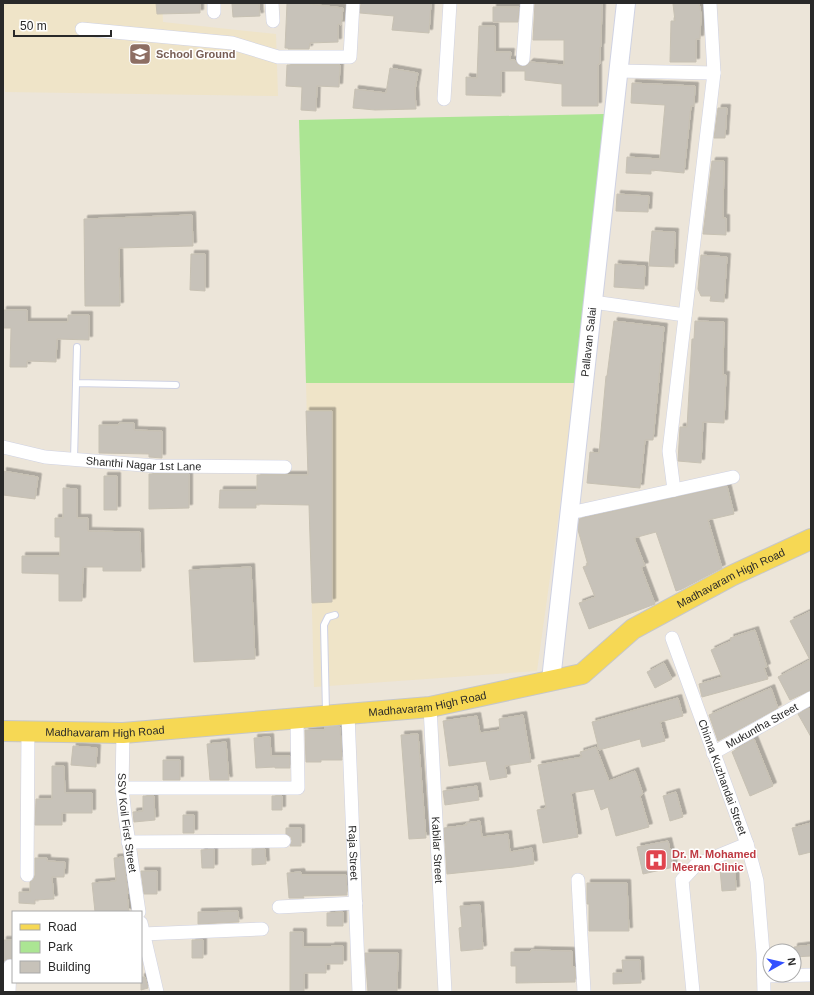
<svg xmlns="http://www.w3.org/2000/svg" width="814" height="995" viewBox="0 0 814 995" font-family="Arial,sans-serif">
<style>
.education{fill:#efe4c8}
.green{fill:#abe593}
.building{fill:#c7c2b9;stroke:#c7c1b3;filter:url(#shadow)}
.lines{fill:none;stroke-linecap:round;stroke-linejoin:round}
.lane-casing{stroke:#cfd2e3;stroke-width:8}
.street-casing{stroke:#cfd2e3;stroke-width:14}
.secondary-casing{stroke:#cfd2e3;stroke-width:20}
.primary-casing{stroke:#c7c7c7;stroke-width:22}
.lane{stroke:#fff;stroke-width:6}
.street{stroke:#fff;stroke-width:13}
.secondary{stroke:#fff;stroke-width:18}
.primary{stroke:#f6d854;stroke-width:20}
.labels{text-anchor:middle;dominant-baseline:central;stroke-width:3;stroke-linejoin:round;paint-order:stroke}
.education-label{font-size:11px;font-weight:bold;fill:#785e54;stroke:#fff;text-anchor:start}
.street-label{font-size:11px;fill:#292929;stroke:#fff}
.health-label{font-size:11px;font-weight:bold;fill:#be3a42;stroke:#fff;text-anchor:start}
</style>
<defs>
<filter id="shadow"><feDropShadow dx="3.5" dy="-3.5" stdDeviation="0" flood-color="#0004"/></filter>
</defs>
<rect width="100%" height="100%" fill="#ece5d9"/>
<path class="education" d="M3,3H162L163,22L276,34L278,96L5,92L3,73Z
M306,383H577L537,671L314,687Z"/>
<path class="green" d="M604,114L577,383H306L299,120Z"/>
<path class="building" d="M156,3H200V13L157,14Z
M287,3H309V4L343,8L341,25L338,24V42L310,43L309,49H288V48H285Z
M361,3H431L429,33L392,30L394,16L360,13Z
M535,3H602L601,47H600V64H598V106H562V84L525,80V71H501V96L466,95V77L477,78L479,26H495V52H511L510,60H515L519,66H526L530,62L564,65V40H533Z
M678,3H699L701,14L700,39H696V62H670L671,21H675L673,4Z
M232,4H259L260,16L233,17Z
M493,7H519L518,22H493Z
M287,65H340L339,87L317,86L316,111L301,110L302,87L286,86Z
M390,68L418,73L415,90L416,109L375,110L353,108L355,89L386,93Z
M632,83L695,86L694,106H691L684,173L651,170V174L626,173L627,157L660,159L665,105L631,103Z
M718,108H727L725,138H714Z
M712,161H724L723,218H726V235L703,234Z
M617,194L649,196L648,212L616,211Z
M192,215L193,246L119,248L120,306H85L84,219Z
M652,231L675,232L674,267L649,266Z
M191,254H205V291L190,290Z
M701,255L727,257L724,302L710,301L711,296H701L698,289Z
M615,264L645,266L644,289L614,287Z
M3,310H27V322H68V315H89V340L57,339L56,362L27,361V367H10L11,328H3Z
M614,321L664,327L653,440H645L640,488L587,483L590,452L599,453L606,376H607Z
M695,321L724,322L723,375H726L724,423L703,422L701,463L678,461L680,427H687L692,339H694Z
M306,411H332V602L312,603L309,505L256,504V508H219L220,490H257V475H308Z
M119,423H134V430L162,431V458L149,457V454L99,453V425H119Z
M3,471L38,477L35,499L3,495Z
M149,474H189V508L149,509Z
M104,476H117V510H104Z
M727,486L734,514L708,520L722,568L682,589L676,591L656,532L634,538L645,566L641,567L655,604L589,629L579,603L595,597L583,567L588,565L578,530L579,519Z
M63,488L77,489V518H88V531L140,532L141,571H103V567H83L82,601H59V574L22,573V556H60V537H55V518H63Z
M251,567L255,659L194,662L189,570Z
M811,611V690L790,700L778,677L810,660L790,621Z
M755,630L767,667L764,668L768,679L702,697L699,684L722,677L711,650L731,641L730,638Z
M664,663L672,679L655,688L647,672Z
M771,688L778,708L718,741L709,715Z
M678,698L683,716L660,722L665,741L642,747L640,739L599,750L592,722Z
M809,708L811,711V737L798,714Z
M523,715L531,762L505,766L507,777L490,780L486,761L449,766L443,721L477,716L480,733L500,730L499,719Z
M325,727H340L342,760H321V762H306L305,730H325Z
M418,734L426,838L409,839L401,735Z
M270,737L271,756H290V768H275V767L256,768L254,738Z
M754,739L773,786L750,796L732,752Z
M226,742L229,780H210L207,744Z
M73,746L97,748L96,767L71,765Z
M596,747L609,781L635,771L643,794L640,796L649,827L616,836L608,807L601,810L594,789L571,793L578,837L543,843L537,810L546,808L538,765L582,757L580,752Z
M163,760H180V780H163Z
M52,766H64L65,793H92V813H62V825H35L36,799H52Z
M477,786L479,800L445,805L443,791Z
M676,792L683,817L670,821L663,796Z
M143,796H154L155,820L134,822L133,812L143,811Z
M272,796H282V810H272Z
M183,815H194V833H183Z
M480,821L482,837L508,834L510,852L532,848L534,864L514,867L447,874L444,828L467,825L466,823Z
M811,823V852L799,855L792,828Z
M286,828H301V846H290L292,841L291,837L286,834Z
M668,841L674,867L643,874L637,847Z
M214,849V868H202L201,850Z
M252,849H265L266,864L252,865Z
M123,857L128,894H127L129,912H95L92,883L116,881L114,858Z
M35,858H47V861L65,862L64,877H52L54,899L35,900V904L19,903V892H30V882L34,879L35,875Z
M735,869L736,890L722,891L720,870Z
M141,871H157V894H144Z
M301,872L302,875H346L347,895L303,896L304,898H289L287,873Z
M587,883H627L629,931H589V904H587Z
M480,905L483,949L461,951L459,928L462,927L460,906Z
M238,911L239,922L198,924V912Z
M343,912V926H327V913Z
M290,932H303V947H331V946H343V964H326V973H304V992H290Z
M3,940H13V959H7L3,962Z
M192,940H203V958H192Z
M811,945V956L794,957V947Z
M531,950L572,951V967H575V982L516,983V966H511V952H531Z
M365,953H398L397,992H368Z
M622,960H640L641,983L613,984V973H623Z
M141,977H145L148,988L141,990Z"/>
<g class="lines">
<g class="lane-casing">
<path id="lane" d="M76,383L176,385
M74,459L77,347
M326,712L324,625L328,617L335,615"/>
</g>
<g class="street-casing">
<g id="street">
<path d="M214,3V12"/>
<path d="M272,3L273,21"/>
<path d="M82,29L232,43L278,57H350L353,3"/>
<path d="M523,59L527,3"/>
<path d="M619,71L714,73"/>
<path d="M444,99L450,3"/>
<path d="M593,302L685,315"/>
<path id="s1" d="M3,447L45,457L155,466L285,467"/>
<path d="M674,490L669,451L714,73L710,3"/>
<path d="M570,513L733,477"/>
<path id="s2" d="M672,638L747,844L757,881L763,953L764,992"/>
<path id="s3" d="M430,707L445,992"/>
<path id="s4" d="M348,714L359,992"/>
<path id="s5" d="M123,733L122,788L125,816L139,912"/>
<path id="s6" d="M713,753L811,698"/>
<path d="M122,788H298L297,719"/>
<path d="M128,842L284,841"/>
<path d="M27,875L28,731"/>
<path d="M578,880L584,992"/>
<path d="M279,907L356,903"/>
<path d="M141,923L157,992"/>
<path d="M143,934L262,929"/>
<path d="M764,976L811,975"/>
<path d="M9,992L10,966"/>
<path d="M693,992L682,880L696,865L747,844"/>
</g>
</g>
<g class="secondary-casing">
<g id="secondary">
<path id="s7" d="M551,680L626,3"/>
</g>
</g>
<g class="primary-casing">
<g id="primary">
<path id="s8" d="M3,731L123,733L430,707L582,674L633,629L731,576L811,539"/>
</g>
</g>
<use href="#lane" class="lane"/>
<use href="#street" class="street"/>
<use href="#secondary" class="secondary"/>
<use href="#primary" class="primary"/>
</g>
<defs>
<g id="school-square" transform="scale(1.15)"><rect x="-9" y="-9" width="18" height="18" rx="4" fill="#8d6e63" stroke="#fff"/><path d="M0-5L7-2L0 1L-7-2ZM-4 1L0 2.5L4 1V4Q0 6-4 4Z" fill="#fff"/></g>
<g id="hospital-square" transform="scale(1.15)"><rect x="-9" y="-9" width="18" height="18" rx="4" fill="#e0444e" stroke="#fff"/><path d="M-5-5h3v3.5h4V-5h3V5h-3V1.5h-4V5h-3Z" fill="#fff"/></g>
</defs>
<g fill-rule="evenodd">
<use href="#school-square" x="140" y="54"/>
<use href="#hospital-square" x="656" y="860"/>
</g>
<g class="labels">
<g class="education-label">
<text x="156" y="54">School Ground</text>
</g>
<g class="street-label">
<text stroke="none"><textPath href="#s7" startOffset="340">Pallavan Salai</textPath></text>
<text stroke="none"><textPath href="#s1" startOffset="142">Shanthi Nagar 1st Lane</textPath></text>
<text stroke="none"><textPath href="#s8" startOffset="762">Madhavaram High Road</textPath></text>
<text stroke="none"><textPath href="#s8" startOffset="426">Madhavaram High Road</textPath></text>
<text stroke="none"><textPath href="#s6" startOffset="56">Mukuntha Street</textPath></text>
<text stroke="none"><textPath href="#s8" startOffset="102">Madhavaram High Road</textPath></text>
<text stroke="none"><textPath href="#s2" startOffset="148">Chinna Kuzhandai Street</textPath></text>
<text stroke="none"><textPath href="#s5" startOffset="90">SSV Koil First Street</textPath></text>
<text stroke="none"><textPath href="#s3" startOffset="143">Kabilar Street</textPath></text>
<text stroke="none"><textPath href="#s4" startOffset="139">Raja Street</textPath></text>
</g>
<g class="health-label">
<text x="672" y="854">Dr. M. Mohamed<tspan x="672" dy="13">Meeran Clinic</tspan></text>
</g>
</g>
<rect width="814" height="995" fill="none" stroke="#292929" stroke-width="8"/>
<rect x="12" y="911" width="130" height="72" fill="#ffffff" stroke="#a9a9a9"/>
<rect x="20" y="924" width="20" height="6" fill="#f6d854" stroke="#a9a9a9"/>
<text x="48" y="931" font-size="12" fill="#292929">Road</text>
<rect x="20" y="941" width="20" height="12" fill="#abe593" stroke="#a9a9a9"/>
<text x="48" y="951" font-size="12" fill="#292929">Park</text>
<rect x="20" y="961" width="20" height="12" fill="#c7c2b9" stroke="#a9a9a9"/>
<text x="48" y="971" font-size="12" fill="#292929">Building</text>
<g transform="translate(782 963) rotate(82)"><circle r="19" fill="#ffffff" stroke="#a9a9a9"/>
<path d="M0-3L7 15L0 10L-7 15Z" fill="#3350ff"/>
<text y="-6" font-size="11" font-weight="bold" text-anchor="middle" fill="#292929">N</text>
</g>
<path d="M14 30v6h97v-6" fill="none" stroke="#292929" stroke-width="2"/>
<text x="20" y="30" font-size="12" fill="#292929" stroke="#ffffff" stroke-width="3" paint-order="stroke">50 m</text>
</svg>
